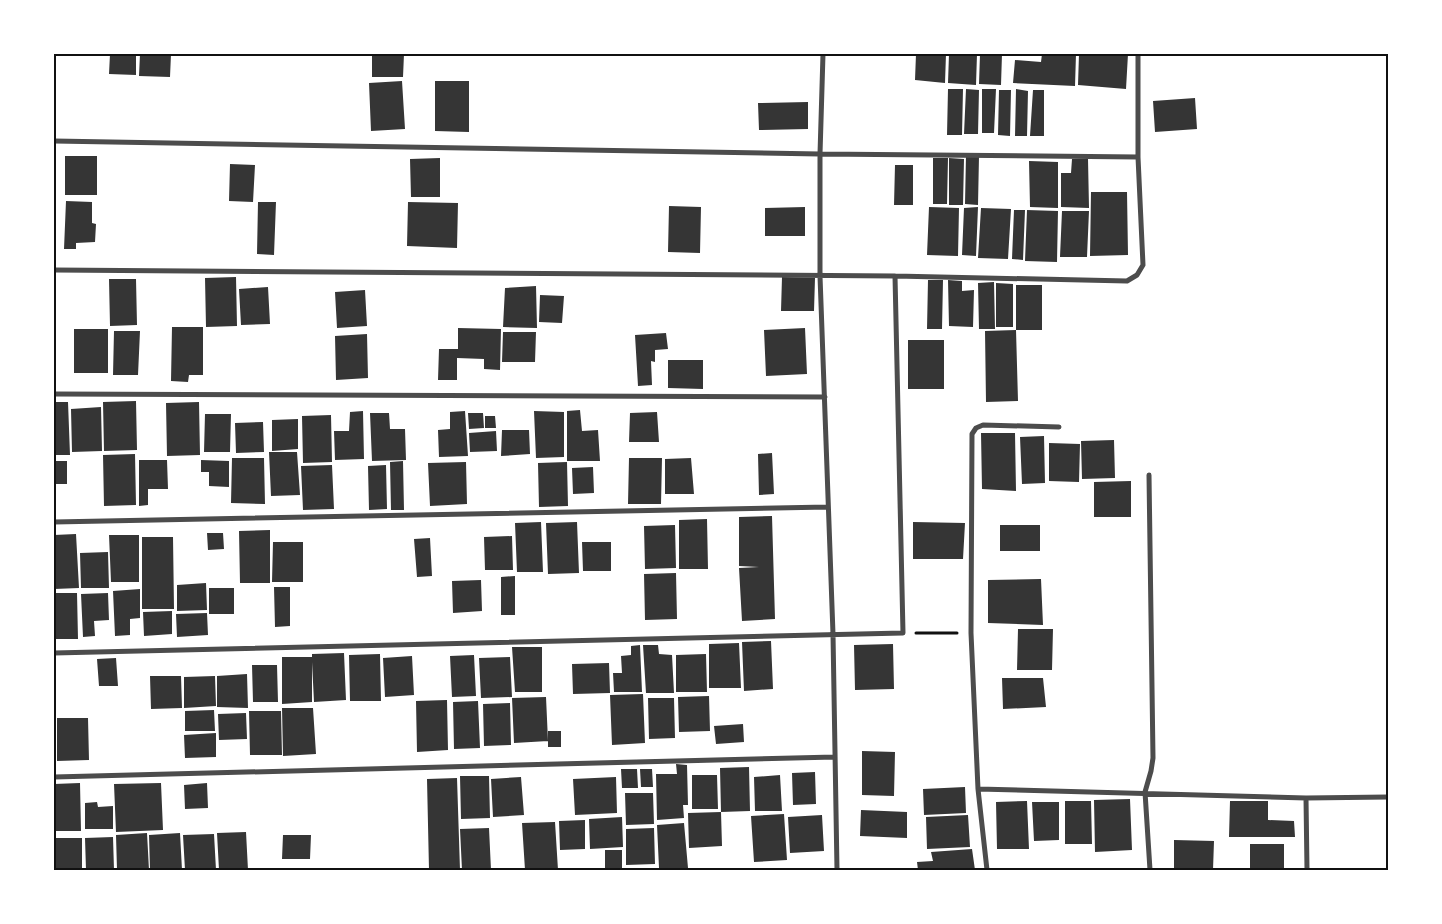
<svg xmlns="http://www.w3.org/2000/svg" width="1442" height="924" viewBox="0 0 1442 924" font-family="Jost,sans-serif">
<style>
.building{fill:#353535}
.lines{fill:none;stroke-linecap:round;stroke-linejoin:round}
.path{stroke:#111;stroke-width:3}
.minor{stroke:#4c4c4c;stroke-width:5}
.neatline{fill:none;stroke:#111;stroke-width:2}
</style>
<rect width="100%" height="100%" fill="#fff"/>
<path class="building" d="M110,54H136V75L109,74Z
M140,54H171L170,77L139,76Z
M372,54H404L403,77H372Z
M916,54H946L945,83L915,80Z
M949,54H977L976,85L948,83Z
M980,54H1002L1001,85L979,84Z
M1042,54H1076L1075,86L1013,83L1015,60L1041,62Z
M1079,54H1128L1126,89L1078,85Z
M402,81L405,129L371,131L369,83Z
M435,81H469V132L435,131Z
M948,89H963L962,135H947Z
M966,89L979,90L978,134H964Z
M982,89H996L994,133H982Z
M1016,89L1028,91L1027,136H1015Z
M999,90H1011L1010,136L998,135Z
M1033,90H1044V136H1030Z
M1195,98L1197,129L1155,132L1153,101Z
M808,102V129L759,130L758,103Z
M966,155L979,156L978,205L965,204Z
M65,156H97V195H65Z
M440,158V197H411L410,159Z
M933,158H948L947,204H933Z
M949,158L964,159L963,205H949Z
M1072,159H1088L1089,208L1061,207V173H1071Z
M1029,161L1058,162V208L1030,207Z
M230,164L255,165L253,202L229,201Z
M895,165H913V205H894Z
M1091,192H1127L1128,255L1090,256Z
M66,201L92,202V223L96,224L95,242L76,243V249H64Z
M258,202H276L274,255L257,254Z
M408,202L458,203L457,248L407,246Z
M669,206L701,207L700,253L668,252Z
M805,207V236H765V208Z
M929,207L959,208L958,256L927,255Z
M978,207L976,256L962,255L964,208Z
M981,208L1011,209L1008,259L978,258Z
M1014,210H1025L1023,260L1012,259Z
M1027,210L1058,211L1057,262L1025,261Z
M1062,211H1089L1087,257H1060Z
M236,277L237,326L206,327L205,278Z
M782,277L815,278L814,311H781Z
M109,279H136L137,325L110,326Z
M928,280H943L942,329H927Z
M948,280L962,281V291L974,290L973,327L949,326Z
M994,282L995,329H979L978,283Z
M996,283L1013,284V327H996Z
M1016,285H1042V330H1016L1018,401L986,402L985,331L1016,330Z
M536,286L537,328L503,327L505,288Z
M268,287L270,324L241,325L239,289Z
M365,290L367,326L337,328L335,292Z
M540,295L564,296L562,323L539,322Z
M172,327H203V375H189L188,382L171,381Z
M458,328L501,329L500,370L484,369V359L457,358V380H438L439,349H458Z
M805,328L807,374L766,376L764,330Z
M74,329H108V373H74Z
M114,331H140L138,375H113Z
M503,332H536L535,362H502Z
M666,333L668,349L655,350V362L651,361L652,385L638,386L635,335Z
M367,334L368,378L336,380L335,336Z
M908,340H944V389H908Z
M668,360H703V389L668,388Z
M136,401L137,450L104,451L103,402Z
M54,402H68L70,455H54Z
M199,402L200,455L167,456L166,403Z
M101,407L102,451L72,452L71,409Z
M580,410L582,431L598,430L600,461H567V411Z
M363,411L364,459L335,460L334,431H349L350,412Z
M465,411L468,456L439,457L438,430L450,429V412Z
M534,411L564,412V457L536,458Z
M657,412L659,442H629L630,413Z
M370,413H389L390,429H405L406,460L372,461Z
M468,413H483L484,428L469,429Z
M205,414H231L230,452H204Z
M331,415L332,462L303,463L302,416Z
M485,416H495L496,428H485Z
M298,419V449L272,451V420Z
M263,422L264,452L236,453L235,423Z
M502,430H529L530,454L501,456Z
M496,431L497,451L470,452L469,433Z
M981,433H1015L1016,491L982,489Z
M1044,436L1045,483L1022,484L1020,437Z
M1114,440L1115,478L1082,479L1081,441Z
M1049,443L1080,444L1079,482L1049,481Z
M269,452H297L300,495L271,496Z
M772,453L774,494L759,495L758,454Z
M135,454L136,505L104,506L103,455Z
M232,458H264L265,504L231,503Z
M629,458H662L661,504H628Z
M691,458L694,494H665V459Z
M139,460H167L168,489H148V505L139,506Z
M201,460L229,461V487L209,486V472H201Z
M54,461H67V484H54Z
M403,461L404,510H391L390,462Z
M466,462L467,504L430,506L428,463Z
M567,462L568,506L539,507L538,463Z
M332,465L334,509L303,510L301,466Z
M386,465L387,509L369,510L368,466Z
M593,467L594,493L573,494L572,468Z
M1131,481V517H1094V482Z
M772,516L775,619L742,621L739,568L759,567L739,566V517Z
M707,519L708,569H679V520Z
M541,522L543,572H517L515,523Z
M577,522L579,573L548,574L546,523Z
M913,522L965,523L963,559H913Z
M675,525L676,568L645,569L644,526Z
M1000,525H1040V551H1000Z
M270,530V583H240L239,531Z
M207,533H223L224,549L208,550Z
M76,534L79,588L54,589V535Z
M109,535H139V582H111Z
M512,536L513,570H485L484,537Z
M142,537H173L174,609H142Z
M430,538L432,576L417,577L414,539Z
M273,542H303V582H272Z
M582,542H611V571H583Z
M108,552L109,588H81L80,553Z
M676,573L677,619L645,620L644,574Z
M515,576V615H501V577Z
M1041,579L1043,625L988,623V580Z
M481,580L482,611L453,613L452,581Z
M206,583L207,610L177,611V585Z
M274,587H290V626L275,627Z
M209,588H234V614H209Z
M140,589V618L130,619V635L115,636L113,591Z
M54,593H77L78,639H54Z
M108,593L109,620L94,621L95,636L83,637L81,594Z
M172,611V634L144,636L143,612Z
M207,613L208,635L177,637L176,614Z
M1018,629H1053L1052,670H1017Z
M771,641L773,689L744,691L742,642Z
M739,643L741,688H709V644Z
M893,644L894,689L855,690L854,645Z
M640,645L642,692H614L613,673H622L621,656L631,655V646Z
M643,645H658L659,654L672,655L674,693H646Z
M512,647H542V692H515Z
M344,653L346,700L314,702L312,662V702L282,704V657H312V654Z
M380,654L381,701H350L349,655Z
M706,654L707,692H676V655Z
M474,655L476,696L452,697L450,656Z
M412,656L414,695L385,697L383,658Z
M510,657L512,697L481,698L479,658Z
M116,658L118,686H99L97,659Z
M609,663L610,693L573,694L572,664Z
M252,665H277L278,702H253Z
M247,674L248,708L217,707V676Z
M150,676H181L182,708L151,709Z
M215,676L216,706L184,708V677Z
M1002,678H1043L1046,707L1003,709Z
M643,694L645,743L612,745L610,695Z
M709,696L710,731L679,732L678,697Z
M546,697L548,741L514,743L512,698Z
M648,698H674L675,738L649,739Z
M447,700L448,750L417,752L416,701Z
M478,701L480,748L454,749L453,702Z
M510,703L511,745L484,746L483,704Z
M282,708H313L316,754L283,756Z
M214,710L215,731H185V711Z
M249,711H281L282,755H250Z
M246,713L247,739L219,740L218,714Z
M57,718H88L89,760L57,761Z
M743,724L744,742L716,744L714,726Z
M548,731H561V747H548Z
M216,733V757L185,758L184,735Z
M862,751L895,752L894,796L862,795Z
M676,764L687,765L688,805H683L684,818L657,820L656,774H677Z
M749,767L750,811L721,812L720,768Z
M621,769H637L638,788H622Z
M640,769H652L653,787H641Z
M815,772L816,804L793,805L792,773Z
M692,775H717L718,809H692Z
M780,775L782,811H755L754,777Z
M460,776H489L490,818L461,819Z
M521,777L524,815L493,817L491,779Z
M616,777L617,813L575,815L573,779Z
M457,778L460,870H429L427,779Z
M80,783L81,831H54V784Z
M161,783L163,830L116,832L114,784Z
M207,783L208,808L185,809L184,785Z
M965,787L966,813L924,815L923,789Z
M625,793H653L654,824L626,825Z
M1130,799L1132,850L1095,852L1094,800Z
M1027,801L1029,849H997L996,802Z
M1065,801H1091L1092,844H1065Z
M1230,801H1268V820L1294,821L1295,837H1229Z
M97,802L98,807L113,806V829H85V803Z
M1032,802H1059V840L1034,841Z
M861,810L907,812V838L860,836Z
M721,812L722,846L689,848L688,813Z
M784,814L787,860L754,862L751,816Z
M822,815L824,851L790,853L788,817Z
M968,815L970,847L927,849L926,817Z
M622,817L623,847L590,849L589,819Z
M585,820V849L560,850L559,821Z
M555,822L558,870H525L522,823Z
M684,823L688,868H659L657,825Z
M489,828L491,870H462L460,829Z
M654,828L655,864L626,865V829Z
M246,832L248,870H219L217,833Z
M147,833L149,870H117L116,835Z
M180,833L182,870H150L149,835Z
M214,834L216,870H185L183,835Z
M283,835H311L310,859H282Z
M113,837L114,870H86L85,838Z
M54,838H82V870H54Z
M1174,840L1214,841L1213,870H1174Z
M1250,844H1284V870H1250Z
M972,849L975,870H918L917,862L933,861L931,852Z
M605,850H622V868H605Z"/>
<g class="lines">
<path class="path" d="M916,633H957"/>
<path class="minor" d="M823,54L820,154V276L833,634L837,870
M54,141L820,154L1138,157
M54,270L895,276L1127,281L1137,275L1143,265L1138,157V54
M54,394L825,397
M1149,475L1153,758L1151,771L1145,792L1150,870
M54,522L828,507
M54,653L903,633L895,276
M54,777L835,757
M978,789L1306,798L1388,797
M1306,798L1307,870
M987,870L978,789L971,633L972,434L976,428L983,425L1059,427"/>
</g>
<rect width="1442" height="924" fill="none" stroke="#ffffff" stroke-width="110"/>
<rect x="55" y="55" width="1332" height="814" class="neatline"/>
</svg>
